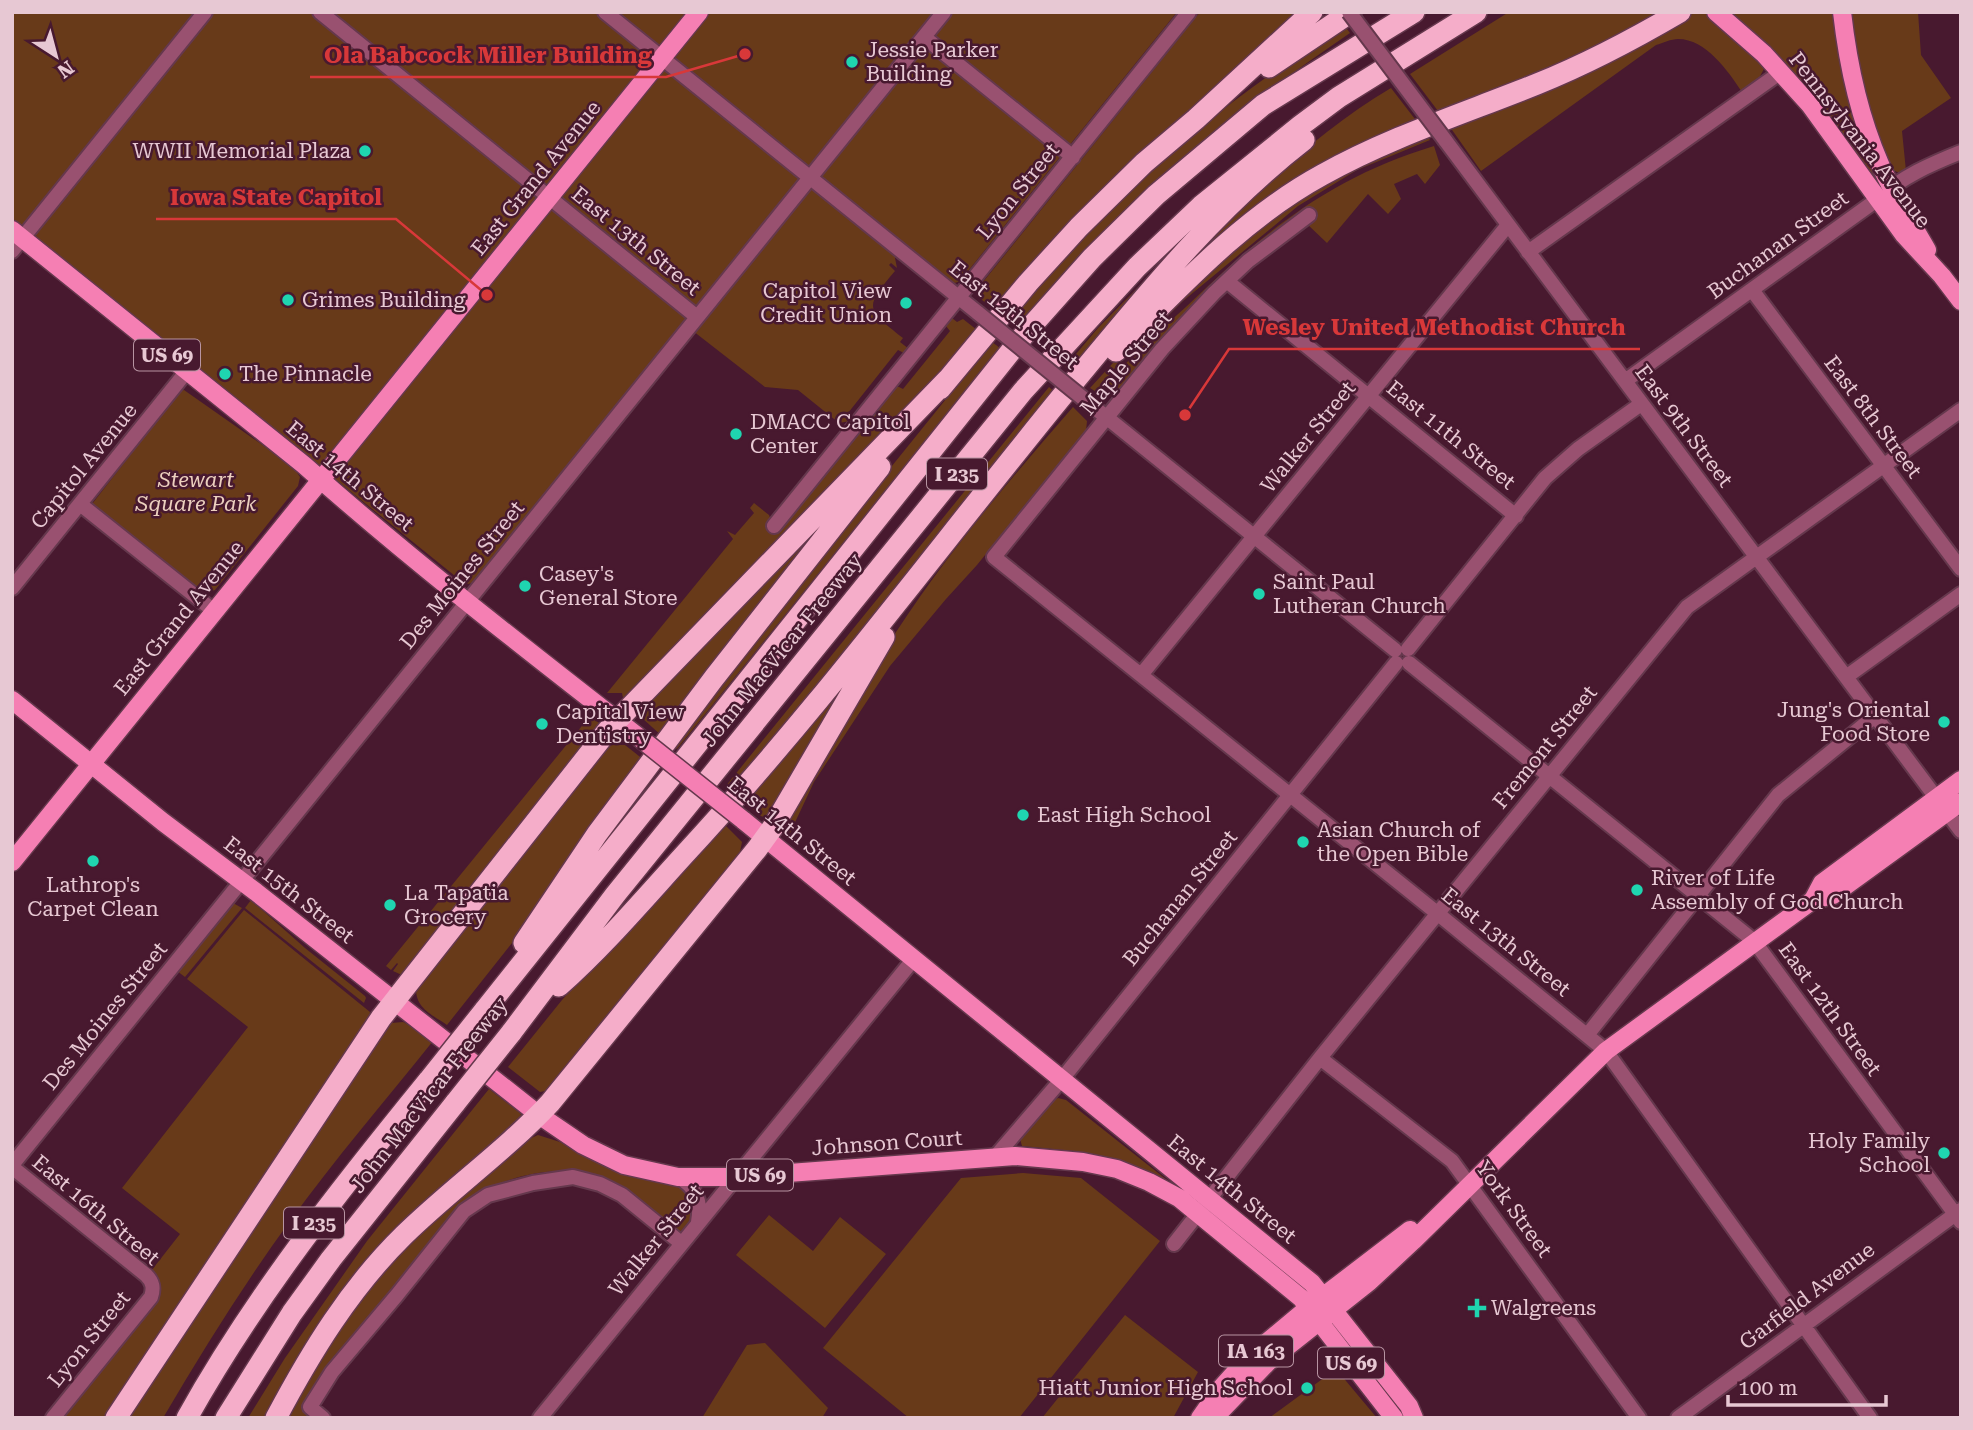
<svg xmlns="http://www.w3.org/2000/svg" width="1973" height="1430" viewBox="0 0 1973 1430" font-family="'Roboto Serif',serif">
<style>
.green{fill:#683a19}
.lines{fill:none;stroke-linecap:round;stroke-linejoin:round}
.minor-casing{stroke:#65384d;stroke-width:18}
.major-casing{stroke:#65384d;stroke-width:21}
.highway-casing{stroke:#65384d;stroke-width:24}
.minor{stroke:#995170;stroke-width:14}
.major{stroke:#f57fb3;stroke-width:18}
.highway{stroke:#f5adc9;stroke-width:21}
.minor-bridge-casing{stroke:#65384d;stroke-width:18;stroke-linecap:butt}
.major-bridge-casing{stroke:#65384d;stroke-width:21;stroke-linecap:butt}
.highway-bridge-casing{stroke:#65384d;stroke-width:24;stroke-linecap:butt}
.minor-bridge{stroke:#995170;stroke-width:14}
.major-bridge{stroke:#f57fb3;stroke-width:18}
.highway-bridge{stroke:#f5adc9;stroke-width:21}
.poi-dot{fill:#1fd5b0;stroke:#48192f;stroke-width:2.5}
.labels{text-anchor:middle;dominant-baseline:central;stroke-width:5;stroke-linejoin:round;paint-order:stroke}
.shield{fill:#48192f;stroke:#b794a2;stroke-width:2}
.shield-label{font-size:19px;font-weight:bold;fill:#e7c8d3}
.poi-label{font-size:21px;fill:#e7c8d3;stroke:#48192f;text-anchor:start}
.street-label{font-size:21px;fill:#e7c8d3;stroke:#48192f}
.park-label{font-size:21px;font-style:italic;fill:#ecd0be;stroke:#48192f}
.leader{fill:none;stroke:#d83839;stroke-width:2.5}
.callout-dot{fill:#d83839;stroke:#48192f;stroke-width:2.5}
.callout-label{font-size:23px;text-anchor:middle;font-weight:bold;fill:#d83839;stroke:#48192f;stroke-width:5;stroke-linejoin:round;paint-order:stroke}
</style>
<rect width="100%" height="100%" fill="#48192f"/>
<path class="green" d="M12,12H1177L960,281L955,283L951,281L906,245L895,258L897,268L891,263L889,265L895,271C864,308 865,308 903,338L900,342L909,349L904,353L898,350L848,413L852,419L850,421L839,423L798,390L765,387L684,324L475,582L468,584L460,580L12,218Z
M1200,12H1304L993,309L982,300L979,287Z
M1509,12H1660L1607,44L1441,115L1410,74Z
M1727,12H1834L1876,173L1873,174L1871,172L1826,114Z
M1849,12H1918L1921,55L1951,98L1902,131L1906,171L1900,173L1892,170C1866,119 1859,68 1849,12Z
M1693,13H1705L1710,16L1765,67L1759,78L1742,92C1728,71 1706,39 1678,39C1671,39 1663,43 1656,45L1481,171L1450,127Z
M1344,25L1350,33C1262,93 1177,157 1102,233C1072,263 1045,296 1017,328L1007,321C1048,275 1088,230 1132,188C1196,126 1269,73 1344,25Z
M1391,88L1418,123L1165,285C1238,212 1302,141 1391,88Z
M1426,135L1430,140L1357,170L1298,206L1183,301L1113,370L1100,387H1103C1129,359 1158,332 1187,306C1265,231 1329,178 1434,146L1440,165L1425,184L1417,174L1394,184L1401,199L1388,214L1368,194L1327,243L1306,223L1314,216L1308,208L1268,237L1230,270L1122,391L1106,398L1090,388L1134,340L1251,232L1299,197L1360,163Z
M1189,235L1073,374L1065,367L1098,328Z
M952,318L957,322L963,319L977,330L916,398L627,697L623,698L622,693H607L733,539L727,531L735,535L754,513L750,508L754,503L769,515L771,520L767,526L777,533L895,387H899L903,389L950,331L946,326Z
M992,342L1000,348L677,749L672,745L791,591Z
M1049,387L1058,395L733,793L725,787Z
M184,390L274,453L296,471L300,477L298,486L215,590L203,594L92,504L180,391Z
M1073,407L1087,421L1086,431L977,565L946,599L890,666L814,782L790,833L784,827C817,769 848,708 884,651C938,564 1006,484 1073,407Z
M849,491L662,736L642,718L643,706Z
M865,654L768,819L761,816L743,801Z
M590,716L603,726L404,976L393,971L398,964L397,963L391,970L386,966Z
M616,742L617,745H625L644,760L516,938L447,1025C431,1014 415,1008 416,987L605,746Z
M723,823L742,842L740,852L730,864L733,868L551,1090L540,1092L508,1067L562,1000Z
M251,900L305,948L365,996L366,998L364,1003L245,908Z
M233,903L242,908L185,977L177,971Z
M244,910L370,1012L369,1021L109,1418H61L159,1297C160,1285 159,1280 151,1271L180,1234L122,1188L248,1027L187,979Z
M403,1022L414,1027L433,1041C385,1101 335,1159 290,1221C244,1284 203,1350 163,1418H127L384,1027L391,1023Z
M489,1089L520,1113L522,1117L518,1124L438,1191L270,1418H248L285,1358L367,1241Z
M1058,1098L1066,1100L1172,1184L1109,1160L1074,1151L1022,1146L1020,1139L1050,1102Z
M538,1135L560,1142L592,1158L678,1183L695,1199L692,1218L681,1231L677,1230C655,1212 631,1187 603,1177C570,1164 515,1173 484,1191C471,1198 455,1222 444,1234C397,1287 351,1342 307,1398L305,1408L311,1418H286L325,1349L375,1279L433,1220L520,1143Z
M1023,1173L1081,1178L1160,1241L1019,1418H909L823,1348L961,1178Z
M769,1215L813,1251L840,1217L886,1254L825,1328L736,1255Z
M1125,1315L1198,1372L1173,1418H1042Z
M765,1343L828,1408L822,1418H702L747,1345Z
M1336,1369L1377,1418H1269Z"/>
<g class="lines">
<g class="minor-casing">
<path id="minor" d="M320,12L697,317
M605,12L978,313
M924,37L1073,157
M1445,140L1961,831
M1309,215L1248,261L1214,293L1162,349L994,557L1437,913L1606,1051L1870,1418
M12,251L205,12
M1528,252L1781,72
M1228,282L1516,516
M1752,290L1961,569
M1625,381L1878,199C1901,177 1931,164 1961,152
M1090,404L1395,650
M80,504L214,611
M774,526L1189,12
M12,588L187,371
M1408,649L1545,478L1578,449L1641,404
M1409,663L1754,941L1961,1222
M1141,675L1508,225
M1846,677L1961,594
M1588,1034L1778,795L1875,716
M1320,1058L1452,1161L1639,1418
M995,1157L1062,1079L1396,663
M12,1165L944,12
M12,1167L146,1275C153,1282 154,1288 151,1297L53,1418
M678,1177C696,1187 702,1201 698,1222
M1174,1244L1320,1058L1687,607L1961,410
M323,1418L310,1407L332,1372L397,1295L464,1211L488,1195L533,1183L573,1177L600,1184L622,1195L681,1243
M540,1418L913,960
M1678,1418L1961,1210"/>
</g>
<g class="major-casing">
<path id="major" d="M1716,12L1764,54L1810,105L1904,235L1942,276L1961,301
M1842,12C1848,65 1859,116 1880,164C1893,194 1911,222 1927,250
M12,230L304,465C412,561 526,649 640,738
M12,700L163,822L256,892L539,1115L583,1145L624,1165L678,1177H734L1015,1156L1083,1162L1117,1169L1149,1182L1179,1198L1301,1298L1394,1418
M743,820L1312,1283L1409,1406L1414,1418
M12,862L699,12
M1813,900L1822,883L1961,780
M1200,1418L1221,1388L1248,1358L1308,1308L1410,1230
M1214,1418L1268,1362L1369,1282L1413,1241L1606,1051L1813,900L1833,895L1961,802"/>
</g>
<g class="highway-casing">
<path id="highway" d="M1269,67L1351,12
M1116,351C1179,288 1243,218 1322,175C1390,137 1465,113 1537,84C1587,64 1634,39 1680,12
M940,389L1028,283L1079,227L1144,163L1196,119L1312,12
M524,943L597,834L714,678L880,467
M559,986C604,946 643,900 684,855C819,709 937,549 1063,395C1138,305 1211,212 1304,140
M484,1011L1027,331L1092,258L1156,195L1263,105L1414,12
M511,1033L615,895L1023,391L1137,267L1201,206L1300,126L1339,97L1476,12
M116,1418L381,1018L608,730L948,379
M187,1418C255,1296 341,1188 429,1080
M226,1418L292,1313L331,1259L456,1102
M276,1418C311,1352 350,1288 404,1235C451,1189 505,1151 550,1103L757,849L773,827L884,637"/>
</g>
<use href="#minor" class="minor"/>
<use href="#major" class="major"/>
<use href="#highway" class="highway"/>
<g class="minor-bridge-casing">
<path id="minor-bridge" d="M1349,12L1445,140
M978,313L1090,404"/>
</g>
<g class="major-bridge-casing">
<path id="major-bridge" d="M640,738L743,820"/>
</g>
<g class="highway-bridge-casing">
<path id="highway-bridge" d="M429,1080L484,1011
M456,1102L511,1033"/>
</g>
<use href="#minor-bridge" class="minor-bridge"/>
<use href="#major-bridge" class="major-bridge"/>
<use href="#highway-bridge" class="highway-bridge"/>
</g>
<g class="poi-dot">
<circle cx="852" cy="62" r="7"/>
<circle cx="365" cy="151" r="7"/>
<circle cx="288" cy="300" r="7"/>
<circle cx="906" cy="303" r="7"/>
<circle cx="225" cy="374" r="7"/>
<circle cx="736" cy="434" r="7"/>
<circle cx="525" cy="586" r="7"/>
<circle cx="1259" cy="594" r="7"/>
<circle cx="1944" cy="722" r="7"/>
<circle cx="542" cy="724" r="7"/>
<circle cx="1023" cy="815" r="7"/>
<circle cx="1303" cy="842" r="7"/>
<circle cx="93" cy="861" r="7"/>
<circle cx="1637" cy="890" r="7"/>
<circle cx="390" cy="905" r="7"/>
<circle cx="1944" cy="1153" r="7"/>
<path d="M1473.5 1297.5h7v7h7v7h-7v7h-7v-7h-7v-7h7z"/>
<circle cx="1307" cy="1388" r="7"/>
</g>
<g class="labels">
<g class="shield">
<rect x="134" y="339.5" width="66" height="31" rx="5"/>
<rect x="927" y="458.5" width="60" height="31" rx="5"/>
<rect x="727" y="1159.5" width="66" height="31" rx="5"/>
<rect x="284" y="1207.5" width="60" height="31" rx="5"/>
<rect x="1219" y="1335.5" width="74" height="31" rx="5"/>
<rect x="1318" y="1347.5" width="66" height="31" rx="5"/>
</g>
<g class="shield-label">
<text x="167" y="355">US 69</text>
<text x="957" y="474">I 235</text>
<text x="760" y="1175">US 69</text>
<text x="314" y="1223">I 235</text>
<text x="1256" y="1351">IA 163</text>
<text x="1351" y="1363">US 69</text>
</g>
<g class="poi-label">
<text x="866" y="50">Jessie Parker<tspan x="866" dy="24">Building</tspan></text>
<text x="351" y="151" text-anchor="end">WWII Memorial Plaza</text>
<text x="892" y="291" text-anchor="end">Capitol View<tspan x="892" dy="24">Credit Union</tspan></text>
<text x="302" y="300">Grimes Building</text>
<text x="239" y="374">The Pinnacle</text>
<text x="750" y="422">DMACC Capitol<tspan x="750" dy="24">Center</tspan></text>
<text x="539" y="574">Casey's<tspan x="539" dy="24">General Store</tspan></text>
<text x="1273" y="582">Saint Paul<tspan x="1273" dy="24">Lutheran Church</tspan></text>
<text x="1930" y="710" text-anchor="end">Jung's Oriental<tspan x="1930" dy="24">Food Store</tspan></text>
<text x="556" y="712">Capital View<tspan x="556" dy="24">Dentistry</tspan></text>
<text x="1037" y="815">East High School</text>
<text x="1317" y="830">Asian Church of<tspan x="1317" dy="24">the Open Bible</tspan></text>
<text x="1651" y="878">River of Life<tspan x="1651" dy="24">Assembly of God Church</tspan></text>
<text x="93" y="885" text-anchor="middle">Lathrop's<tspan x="93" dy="24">Carpet Clean</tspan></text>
<text x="404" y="893">La Tapatia<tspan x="404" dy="24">Grocery</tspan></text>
<text x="1930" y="1141" text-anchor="end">Holy Family<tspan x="1930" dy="24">School</tspan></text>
<text x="1491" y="1308">Walgreens</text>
<text x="1293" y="1388" text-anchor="end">Hiatt Junior High School</text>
</g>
<g class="street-label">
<text transform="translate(1860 140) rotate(52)">Pennsylvania Avenue</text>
<text transform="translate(536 178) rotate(-51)">East Grand Avenue</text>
<text transform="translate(1018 191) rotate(-51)">Lyon Street</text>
<text transform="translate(636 241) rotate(39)">East 13th Street</text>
<text transform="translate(1778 245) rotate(-36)">Buchanan Street</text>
<text transform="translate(1014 315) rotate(39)">East 12th Street</text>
<text transform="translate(1126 363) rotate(-50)">Maple Street</text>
<text transform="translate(1873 417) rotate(53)">East 8th Street</text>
<text transform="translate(1684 426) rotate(53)">East 9th Street</text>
<text transform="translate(1451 435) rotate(39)">East 11th Street</text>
<text transform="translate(1308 437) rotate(-51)">Walker Street</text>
<text transform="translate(84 466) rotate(-51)">Capitol Avenue</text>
<text transform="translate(350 476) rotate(40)">East 14th Street</text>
<text transform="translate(462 575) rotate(-51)">Des Moines Street</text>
<text transform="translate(179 618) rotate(-51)">East Grand Avenue</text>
<text transform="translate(782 650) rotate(-51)">John MacVicar Freeway</text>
<text transform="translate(1545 747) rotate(-51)">Fremont Street</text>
<text transform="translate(792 831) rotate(39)">East 14th Street</text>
<text transform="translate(289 890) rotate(38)">East 15th Street</text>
<text transform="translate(1180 898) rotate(-51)">Buchanan Street</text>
<text transform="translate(1506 942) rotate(39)">East 13th Street</text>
<text transform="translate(1830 1009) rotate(54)">East 12th Street</text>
<text transform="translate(105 1016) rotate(-51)">Des Moines Street</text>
<text transform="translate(429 1095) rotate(-52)">John MacVicar Freeway</text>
<text transform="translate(887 1143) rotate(-4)">Johnson Court</text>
<text transform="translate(1232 1189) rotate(39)">East 14th Street</text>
<text transform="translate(1514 1209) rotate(54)">York Street</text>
<text transform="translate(96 1210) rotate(40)">East 16th Street</text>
<text transform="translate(656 1240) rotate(-51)">Walker Street</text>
<text transform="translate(1807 1296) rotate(-37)">Garfield Avenue</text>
<text transform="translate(89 1339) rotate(-51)">Lyon Street</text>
</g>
<g class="park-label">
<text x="196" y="480">Stewart<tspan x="196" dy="24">Square Park</tspan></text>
</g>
</g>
<path class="leader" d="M745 54L666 77H310M487 295L396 219H156M1185 415L1229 349H1640"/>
<g class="callout-dot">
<circle cx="745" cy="54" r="7"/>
<circle cx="487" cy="295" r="7"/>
<circle cx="1185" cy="415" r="7"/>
</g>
<g class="callout-label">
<text x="488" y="63">Ola Babcock Miller Building</text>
<text x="276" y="205">Iowa State Capitol</text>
<text x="1434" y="335">Wesley United Methodist Church</text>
</g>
<rect width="1973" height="1430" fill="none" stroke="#e7c8d3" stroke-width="28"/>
<g transform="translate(56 56) rotate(144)" stroke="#48192f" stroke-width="5" paint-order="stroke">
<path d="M0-5L12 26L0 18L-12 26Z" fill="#e7c8d3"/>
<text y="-10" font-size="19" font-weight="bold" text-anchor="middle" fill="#e7c8d3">N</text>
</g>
<path d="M1728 1395v10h158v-10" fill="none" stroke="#e7c8d3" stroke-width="3.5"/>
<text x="1738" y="1395" font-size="21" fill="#e7c8d3" stroke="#48192f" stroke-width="5" paint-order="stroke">100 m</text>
</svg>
